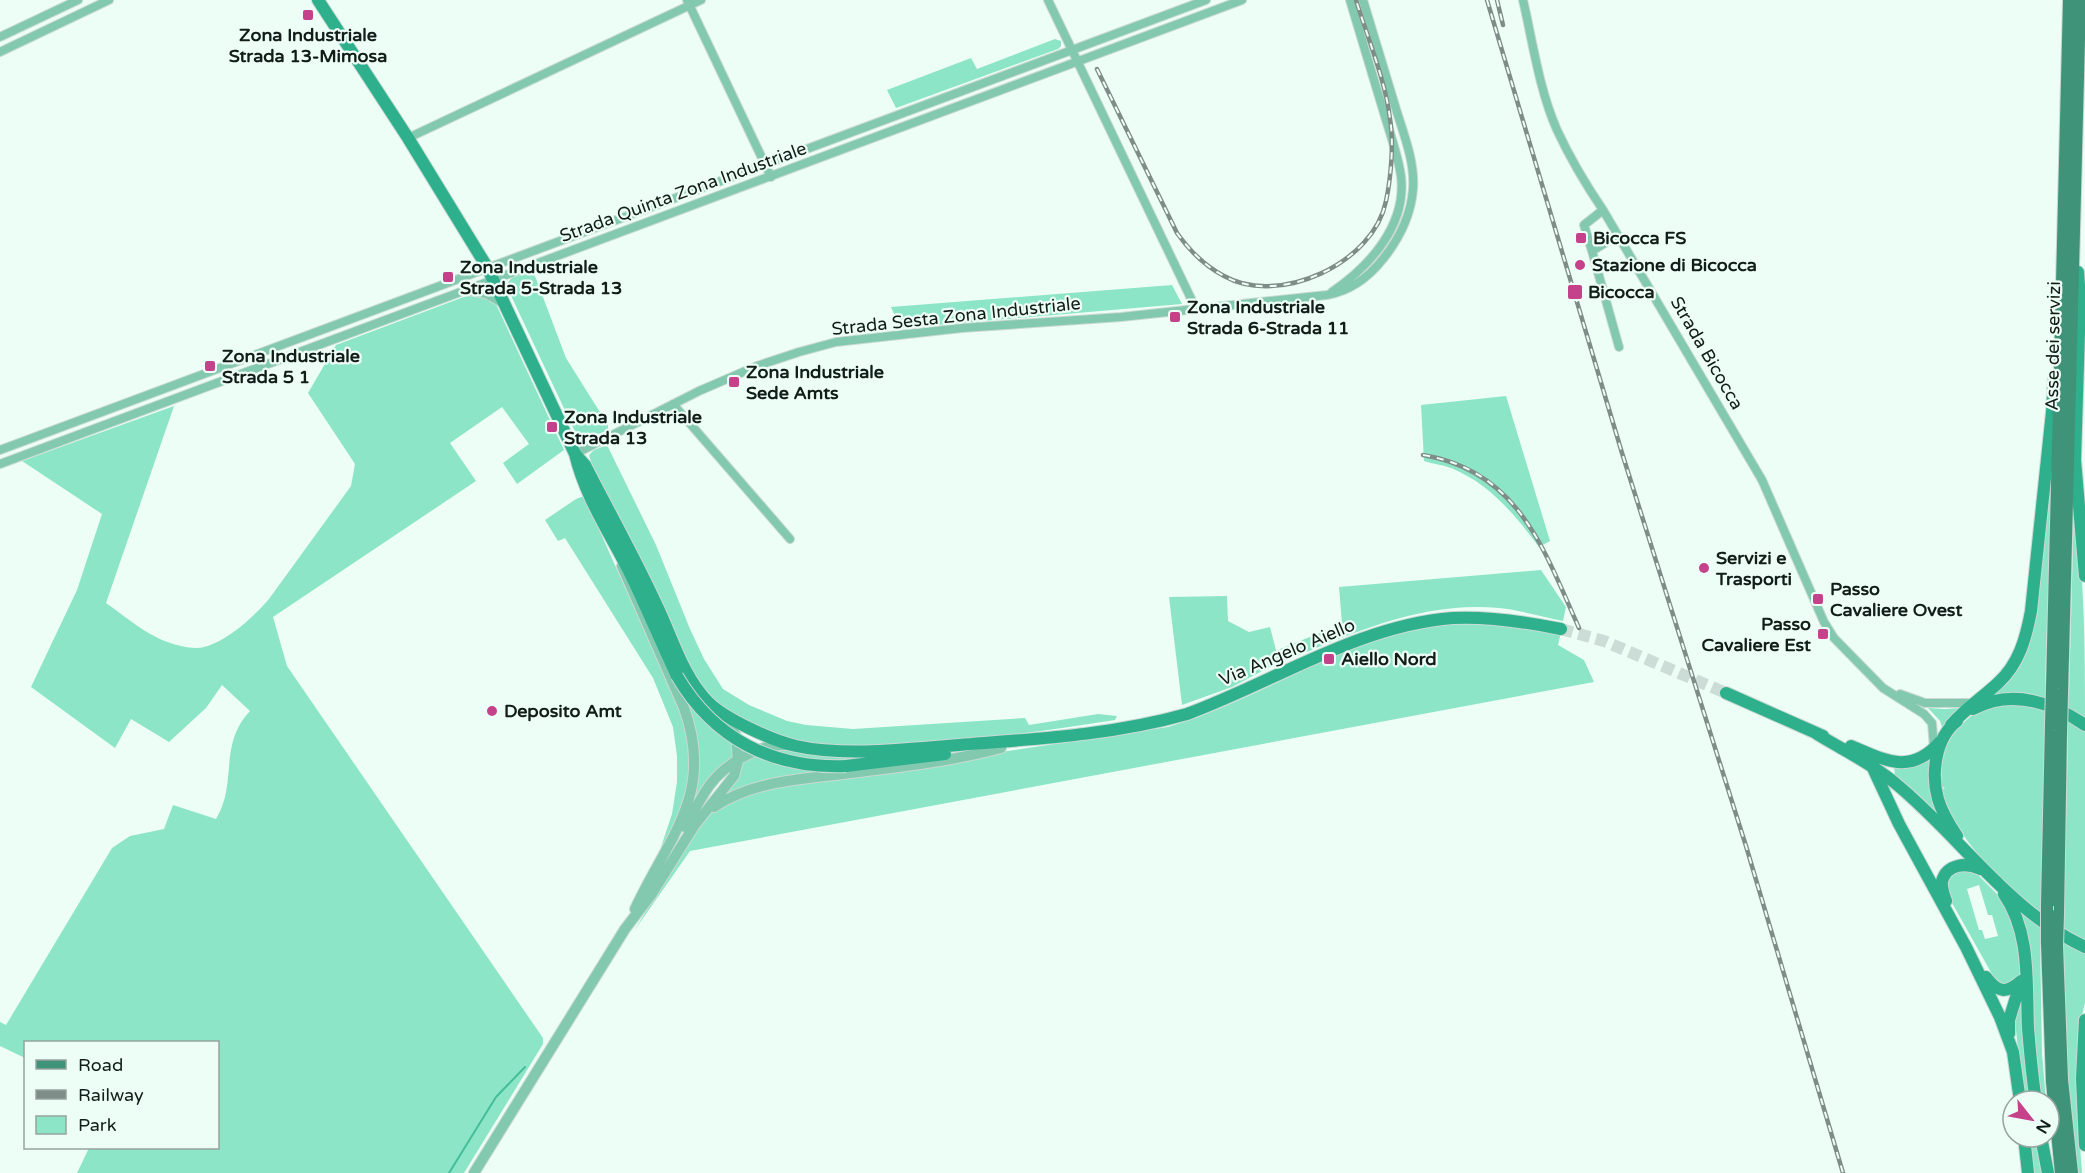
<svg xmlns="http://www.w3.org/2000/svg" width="2085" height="1173" viewBox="0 0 2085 1173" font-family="'Varela Round',sans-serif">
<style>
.green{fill:#8de5c7;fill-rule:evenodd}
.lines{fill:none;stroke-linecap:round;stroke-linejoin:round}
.stream{stroke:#44bd9a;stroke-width:2}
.secondary-tunnel{stroke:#ccdcd6;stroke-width:12;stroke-dasharray:12 6;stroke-linecap:butt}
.minor-casing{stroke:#cadad3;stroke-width:10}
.tertiary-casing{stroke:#cadad3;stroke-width:12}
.secondary-casing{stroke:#cadad3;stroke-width:14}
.primary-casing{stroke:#cadad3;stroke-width:14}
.minor{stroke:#82c9b0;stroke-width:8}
.tertiary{stroke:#82c9b0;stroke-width:10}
.secondary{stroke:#2eb08d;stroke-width:12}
.primary{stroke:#3f9379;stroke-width:12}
.rail-casing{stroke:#7f8d88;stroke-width:4.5}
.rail{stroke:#edfef7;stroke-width:2;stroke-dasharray:7;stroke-linecap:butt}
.secondary-bridge-casing{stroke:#cadad3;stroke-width:14;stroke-linecap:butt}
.primary-bridge-casing{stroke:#cadad3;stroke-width:14;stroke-linecap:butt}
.secondary-bridge{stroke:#2eb08d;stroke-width:12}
.primary-bridge{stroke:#3f9379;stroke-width:12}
.poi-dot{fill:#c5428a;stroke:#edfef7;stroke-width:2}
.labels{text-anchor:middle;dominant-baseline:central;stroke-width:4.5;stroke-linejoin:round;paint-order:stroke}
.poi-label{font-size:18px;font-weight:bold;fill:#121c19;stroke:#edfef7;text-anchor:start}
.street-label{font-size:18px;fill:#121c19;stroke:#edfef7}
</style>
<rect width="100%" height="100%" fill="#edfef7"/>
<path class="green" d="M1055,39L1061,41V46L1058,49L896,108L887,90L971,58L977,69Z
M532,268L566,358L608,425V430L584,440L577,436L506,285L513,276Z
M1172,285L1182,304L900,328L891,307Z
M469,295L480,296L495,302L564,450L517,484L503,463L529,444L502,407L450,443L476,481L273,617L287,666L543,1038V1044L464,1173H77L89,1148H218V1042H26L25,1058L0,1046V1022L6,1025L112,848L130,836L164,829L173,805L216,819C238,783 218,745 250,711L222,685L206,708L169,742L131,719L115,748L31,687L77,590L102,514L22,461L174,406L106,603C122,614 138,628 156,637C167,643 184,648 197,648C221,647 255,616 269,599L351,486L355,464L308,393L336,345Z
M1506,396L1550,541L1539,547C1516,516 1489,483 1451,468C1443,465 1433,464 1424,461L1421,405Z
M607,445L656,545L690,629L704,659L723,689L749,705L787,721L806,725L853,729L1025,718L1029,725L1098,714L1117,716L1115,720C1046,731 977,740 907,745C871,747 830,749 794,741C761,733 722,715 702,687C687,668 680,643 670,621C646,571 619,521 594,472L589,455L594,450Z
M2052,474L2045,684L2069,695L2074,506C2085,577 2085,648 2085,720C2053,702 2032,687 1994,696V694L2004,686L2021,663L2027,650L2034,625L2050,475Z
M584,496L684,719L692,770L680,815L664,847L660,850L672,814L677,782V756L673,727L653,678L565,538L558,541L545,520L576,499Z
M1541,570L1566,607L1563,621C1542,617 1520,610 1499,608C1425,601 1357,631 1290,659L1280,649L1342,624L1339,587Z
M1227,596L1228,621L1249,632L1270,627L1279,662L1232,687L1182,705L1169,597Z
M1462,623L1504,625L1561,632L1558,645L1584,660L1594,682L690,851L634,931L690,839L709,814L722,804L766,787L1168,727C1240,706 1305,665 1376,639C1403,629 1433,627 1462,623Z
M678,686L736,744L735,760L687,816L697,779Z
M2010,703C2037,706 2063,715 2085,732V941C2039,923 1948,838 1942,789L1945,788L1942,787C1939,753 1948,734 1974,714L1977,715L1976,713L1980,710ZM2045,723L2068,735L2064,917L2041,902Z
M1928,708L1945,709L1961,708L1943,730L1940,721Z
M777,747L878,754L845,771L721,798L740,762Z
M1931,759L1937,813L1895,776L1894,766L1920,765Z
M1973,870L1999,896L2016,926L2021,971L2016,980L2010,985L1997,983L1947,894L1945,885L1953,872ZM1979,885L1988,915H1992L1998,936L1985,939L1982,930H1979L1967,889Z
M2016,905L2085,951V1003L2082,1015L2079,1131L2082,1173H2078C2067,1101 2065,1028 2064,956L2040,940L2042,1053L2046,1101H2040Z
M2022,990L2032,1101H2024L2015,1022Z
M2028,1137H2037L2044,1173H2032Z"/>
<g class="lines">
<path class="stream" d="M449,1173L496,1097L525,1067"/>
<path class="secondary-tunnel" d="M1561,629L1604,641L1726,693"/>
<g class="minor-casing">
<path id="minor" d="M687,0L771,177
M1048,0L1196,309
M1523,0C1533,43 1539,89 1557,130C1570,158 1586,185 1603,210L1762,480L1824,622L1834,638L1883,688L1924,714L1932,723L1934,748
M0,37L78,0
M0,52L109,0
M408,138L701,0
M1603,210L1584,225L1592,251L1618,235
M1592,251L1619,347
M469,291L486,294L504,304
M1332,292C1370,266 1407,225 1401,176C1398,154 1389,131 1383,110C1372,73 1361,37 1350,0
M673,404L790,539
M0,450L1206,0
M575,454L699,391L757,366L799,352L836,342L962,328L1121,317L1327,295C1350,291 1368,278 1383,259C1399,239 1411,216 1413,189C1415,162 1404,135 1396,109C1385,73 1374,36 1363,0
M0,464L1242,0
M1900,694L1925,703H1975"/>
</g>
<g class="tertiary-casing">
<path id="tertiary" d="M622,566L684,708C715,794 669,836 635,909
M714,807C754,780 805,779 851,773C902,767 952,761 1001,748
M685,827C693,813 700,799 709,786C725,764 758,744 786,745
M474,1173L625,929L651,895L694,826L734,776L738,761L736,736L731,727L718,713"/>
</g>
<g class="secondary-casing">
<path id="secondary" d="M318,0L408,138L487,267L575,454C585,497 611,535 631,575C647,608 661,642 677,676
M2078,272L2080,300L2075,460L2085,576
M575,454L585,465C609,512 635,558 657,606C672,637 683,677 708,702C725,719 773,741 796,746C845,757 909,749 959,745C1035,739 1113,735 1187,714C1274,682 1359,625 1453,618C1489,616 1526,622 1561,629
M1726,693L1823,736
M1973,709C2012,688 2051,702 2085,725
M1957,721C1935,738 1931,774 1938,799C1942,813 1949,824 1957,836
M1951,725C1966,708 1982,698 1998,683C2019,664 2026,638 2031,611L2052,412L2054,379
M1817,734C1843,750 1871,763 1895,783C1960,836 2007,910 2085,947
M1851,746C1886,761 1911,775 1940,742
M846,766L945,754
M1872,766L1899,824L1966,947L2000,1017L2013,1052L2020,1101
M2004,894C2031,933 2026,983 2028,1028C2030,1052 2032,1077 2036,1101
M1946,901C1944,895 1941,888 1942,881C1947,864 1966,862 1980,869
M1986,977C1998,993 2006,994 2021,981
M2085,1020L2082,1078L2085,1145
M2009,1034V1020L2021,981
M2024,1137L2028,1173
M2041,1137L2048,1173"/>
</g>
<g class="primary-casing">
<path id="primary" d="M2052,688L2069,0
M2062,693L2080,0
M2047,906L2051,726
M2058,914L2061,731
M2047,942L2052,1082L2061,1173
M2057,946L2062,1080L2072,1173"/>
</g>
<use href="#minor" class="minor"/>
<use href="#tertiary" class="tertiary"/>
<use href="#secondary" class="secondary"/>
<use href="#primary" class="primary"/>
<g class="rail-casing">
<path id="rail" d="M1487,0L1622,453L1746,846L1843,1173
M1497,0L1503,25
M1097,69L1177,233C1189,250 1205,266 1224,276C1279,307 1374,263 1386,201C1391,178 1394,142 1390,119C1386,82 1367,36 1356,0
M1423,455C1519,471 1544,550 1579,628"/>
</g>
<use href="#rail" class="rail"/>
<g class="secondary-bridge-casing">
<path id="secondary-bridge" d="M677,676C714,739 773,769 846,766"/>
</g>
<g class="primary-bridge-casing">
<path id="primary-bridge" d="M2051,726L2052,688
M2061,731L2062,693
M2047,906V942
M2057,946L2058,914"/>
</g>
<use href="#secondary-bridge" class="secondary-bridge"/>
<use href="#primary-bridge" class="primary-bridge"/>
</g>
<g class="poi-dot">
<rect x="302" y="9" width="12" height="12" rx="3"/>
<rect x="1575" y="232" width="12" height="12" rx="3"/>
<circle cx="1580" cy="265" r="6"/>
<rect x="442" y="271" width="12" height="12" rx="3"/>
<rect x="1567" y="284" width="16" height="16" rx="3"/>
<rect x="1169" y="311" width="12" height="12" rx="3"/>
<rect x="204" y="360" width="12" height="12" rx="3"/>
<rect x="728" y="376" width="12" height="12" rx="3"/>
<rect x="546" y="421" width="12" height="12" rx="3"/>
<circle cx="1704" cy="568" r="6"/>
<rect x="1812" y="593" width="12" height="12" rx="3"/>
<rect x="1817" y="628" width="12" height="12" rx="3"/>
<rect x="1323" y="653" width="12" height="12" rx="3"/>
<circle cx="492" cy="711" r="6"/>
</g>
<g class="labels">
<g class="poi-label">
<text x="308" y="35" text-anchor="middle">Zona Industriale<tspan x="308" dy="21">Strada 13-Mimosa</tspan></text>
<text x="1593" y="238">Bicocca FS</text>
<text x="1592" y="265">Stazione di Bicocca</text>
<text x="460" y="267">Zona Industriale<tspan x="460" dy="21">Strada 5-Strada 13</tspan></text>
<text x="1588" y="292">Bicocca</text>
<text x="1187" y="307">Zona Industriale<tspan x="1187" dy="21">Strada 6-Strada 11</tspan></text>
<text x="222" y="356">Zona Industriale<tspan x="222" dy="21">Strada 5 1</tspan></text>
<text x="746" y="372">Zona Industriale<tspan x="746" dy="21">Sede Amts</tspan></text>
<text x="564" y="417">Zona Industriale<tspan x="564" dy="21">Strada 13</tspan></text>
<text x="1716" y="558">Servizi e<tspan x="1716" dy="21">Trasporti</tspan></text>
<text x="1830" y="589">Passo<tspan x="1830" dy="21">Cavaliere Ovest</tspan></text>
<text x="1811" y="624" text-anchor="end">Passo<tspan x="1811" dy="21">Cavaliere Est</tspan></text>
<text x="1341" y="659">Aiello Nord</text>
<text x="504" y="711">Deposito Amt</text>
</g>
<g class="street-label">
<text transform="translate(683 192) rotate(-20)">Strada Quinta Zona Industriale</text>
<text transform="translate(956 316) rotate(-6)">Strada Sesta Zona Industriale</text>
<text transform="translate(2053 346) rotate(-89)">Asse dei servizi</text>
<text transform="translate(1707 353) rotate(60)">Strada Bicocca</text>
<text transform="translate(1287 652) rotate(-23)">Via Angelo Aiello</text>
</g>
</g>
<rect x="24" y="1041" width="195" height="108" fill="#edfef7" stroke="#95a49e" stroke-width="1.5"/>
<rect x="36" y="1060" width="30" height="9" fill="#3f9379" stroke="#95a49e" stroke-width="1.5"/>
<text x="78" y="1071" font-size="18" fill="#121c19">Road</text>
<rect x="36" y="1090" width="30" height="9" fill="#7f8d88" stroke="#95a49e" stroke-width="1.5"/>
<text x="78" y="1101" font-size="18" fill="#121c19">Railway</text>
<rect x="36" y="1116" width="30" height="18" fill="#8de5c7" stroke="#95a49e" stroke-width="1.5"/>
<text x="78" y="1131" font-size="18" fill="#121c19">Park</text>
<g transform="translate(2031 1119) rotate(121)"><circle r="28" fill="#edfef7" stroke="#95a49e" stroke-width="1.5"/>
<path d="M0-4.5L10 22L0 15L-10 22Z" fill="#c5428a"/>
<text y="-9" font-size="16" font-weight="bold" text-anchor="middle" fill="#121c19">N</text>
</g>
</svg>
